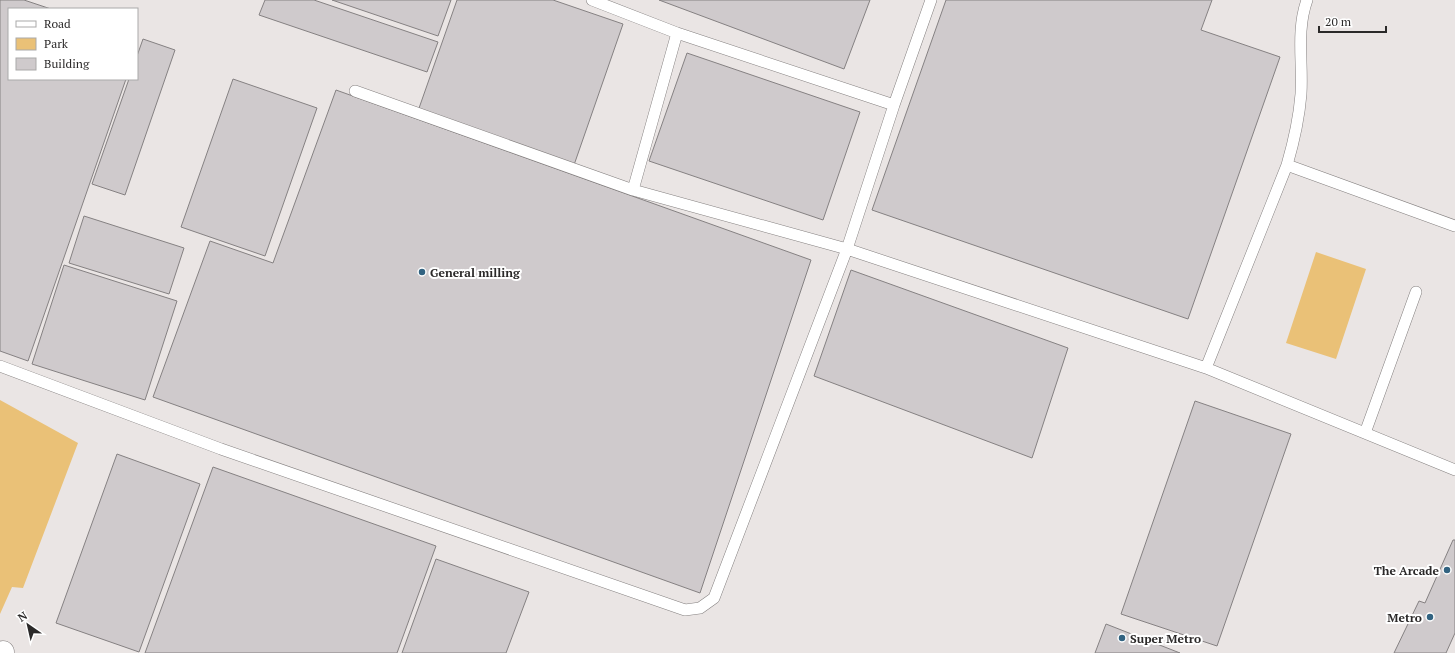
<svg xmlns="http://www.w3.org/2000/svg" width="1455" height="653" viewBox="0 0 1455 653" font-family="'PT Serif',serif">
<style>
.green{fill:#eac177}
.building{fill:#cfcacc;stroke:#858182}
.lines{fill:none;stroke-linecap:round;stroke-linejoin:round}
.service-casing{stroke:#858180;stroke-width:12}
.minor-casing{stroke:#858180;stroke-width:23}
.service{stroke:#fff;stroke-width:11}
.minor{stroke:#fff;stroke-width:22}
.poi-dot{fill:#326381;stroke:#fff;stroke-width:1.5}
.labels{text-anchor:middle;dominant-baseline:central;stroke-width:4;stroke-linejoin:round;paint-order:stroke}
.poi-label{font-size:12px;font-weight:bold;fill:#2b2929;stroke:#fff;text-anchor:start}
</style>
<rect width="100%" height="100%" fill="#eae5e4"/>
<path class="green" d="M1316,252L1366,269L1336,359L1286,343Z
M0,400L78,443L23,588L12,587L0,614Z"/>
<path class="building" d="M0,0H24L51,9H9V79H126L28,361L0,351Z
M265,0H314L438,42L427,72L259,15Z
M332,0H451L438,36Z
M457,0H553L623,24L574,165L418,111Z
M659,0H870L844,69Z
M946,0H1212L1201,30L1280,57L1188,319L872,210Z
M143,39L175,50L125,195L92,184L129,79H137V56Z
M687,53L860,112L823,220L649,161Z
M233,79L317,108L265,256L181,227Z
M336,90L811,260L700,593L153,397L210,241L273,263Z
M84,216L184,248L169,294L69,263Z
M64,265L177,301L145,400L32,364Z
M851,270L1068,348L1032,458L814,376Z
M1195,401L1291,434L1217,646L1121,614Z
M117,454L200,484L139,652L56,623Z
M213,467L436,546L397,653H145Z
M1453,540H1455V633L1446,653H1394L1419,601L1425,603Z
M436,559L529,592L506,653H402Z
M1106,624L1180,653H1095Z"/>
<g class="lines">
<g class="service-casing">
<path id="service" d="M592,0L677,33L894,105
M355,91L633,190L847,249L1206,368L1455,470
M1287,165L1455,226
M633,190L677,33
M0,366L221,449L685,610L700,608L714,598L847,249L894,105L931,0
M1206,368L1287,165C1294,141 1299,119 1301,94C1303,62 1296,31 1307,0
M1365,433L1416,292"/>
</g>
<g class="minor-casing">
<path id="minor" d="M2,653L3,652"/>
</g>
<use href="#service" class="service"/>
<use href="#minor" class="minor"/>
</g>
<g class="poi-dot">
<circle cx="422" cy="272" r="4"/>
<circle cx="1447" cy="570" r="4"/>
<circle cx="1430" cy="617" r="4"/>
<circle cx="1122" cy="638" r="4"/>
</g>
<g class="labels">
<g class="poi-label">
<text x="430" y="272">General milling</text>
<text x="1439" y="570" text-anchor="end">The Arcade</text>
<text x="1422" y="617" text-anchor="end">Metro</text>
<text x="1130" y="638">Super Metro</text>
</g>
</g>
<rect x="8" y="8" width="130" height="72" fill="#ffffff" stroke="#aaa9a9"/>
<rect x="16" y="21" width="20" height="6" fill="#ffffff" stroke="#aaa9a9"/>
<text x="44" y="28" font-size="12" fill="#2b2929">Road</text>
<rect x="16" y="38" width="20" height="12" fill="#eac177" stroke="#aaa9a9"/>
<text x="44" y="48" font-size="12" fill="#2b2929">Park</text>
<rect x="16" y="58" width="20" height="12" fill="#cfcacc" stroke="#aaa9a9"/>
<text x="44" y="68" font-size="12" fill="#2b2929">Building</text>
<g transform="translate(28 625) rotate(326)" stroke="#ffffff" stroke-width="3" paint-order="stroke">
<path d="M0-3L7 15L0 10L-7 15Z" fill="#2b2929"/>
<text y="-6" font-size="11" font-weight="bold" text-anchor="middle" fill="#2b2929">N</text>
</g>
<path d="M1319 26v6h67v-6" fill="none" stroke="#2b2929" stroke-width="2"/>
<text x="1325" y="26" font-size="12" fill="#2b2929" stroke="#ffffff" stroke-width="3" paint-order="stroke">20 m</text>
</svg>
